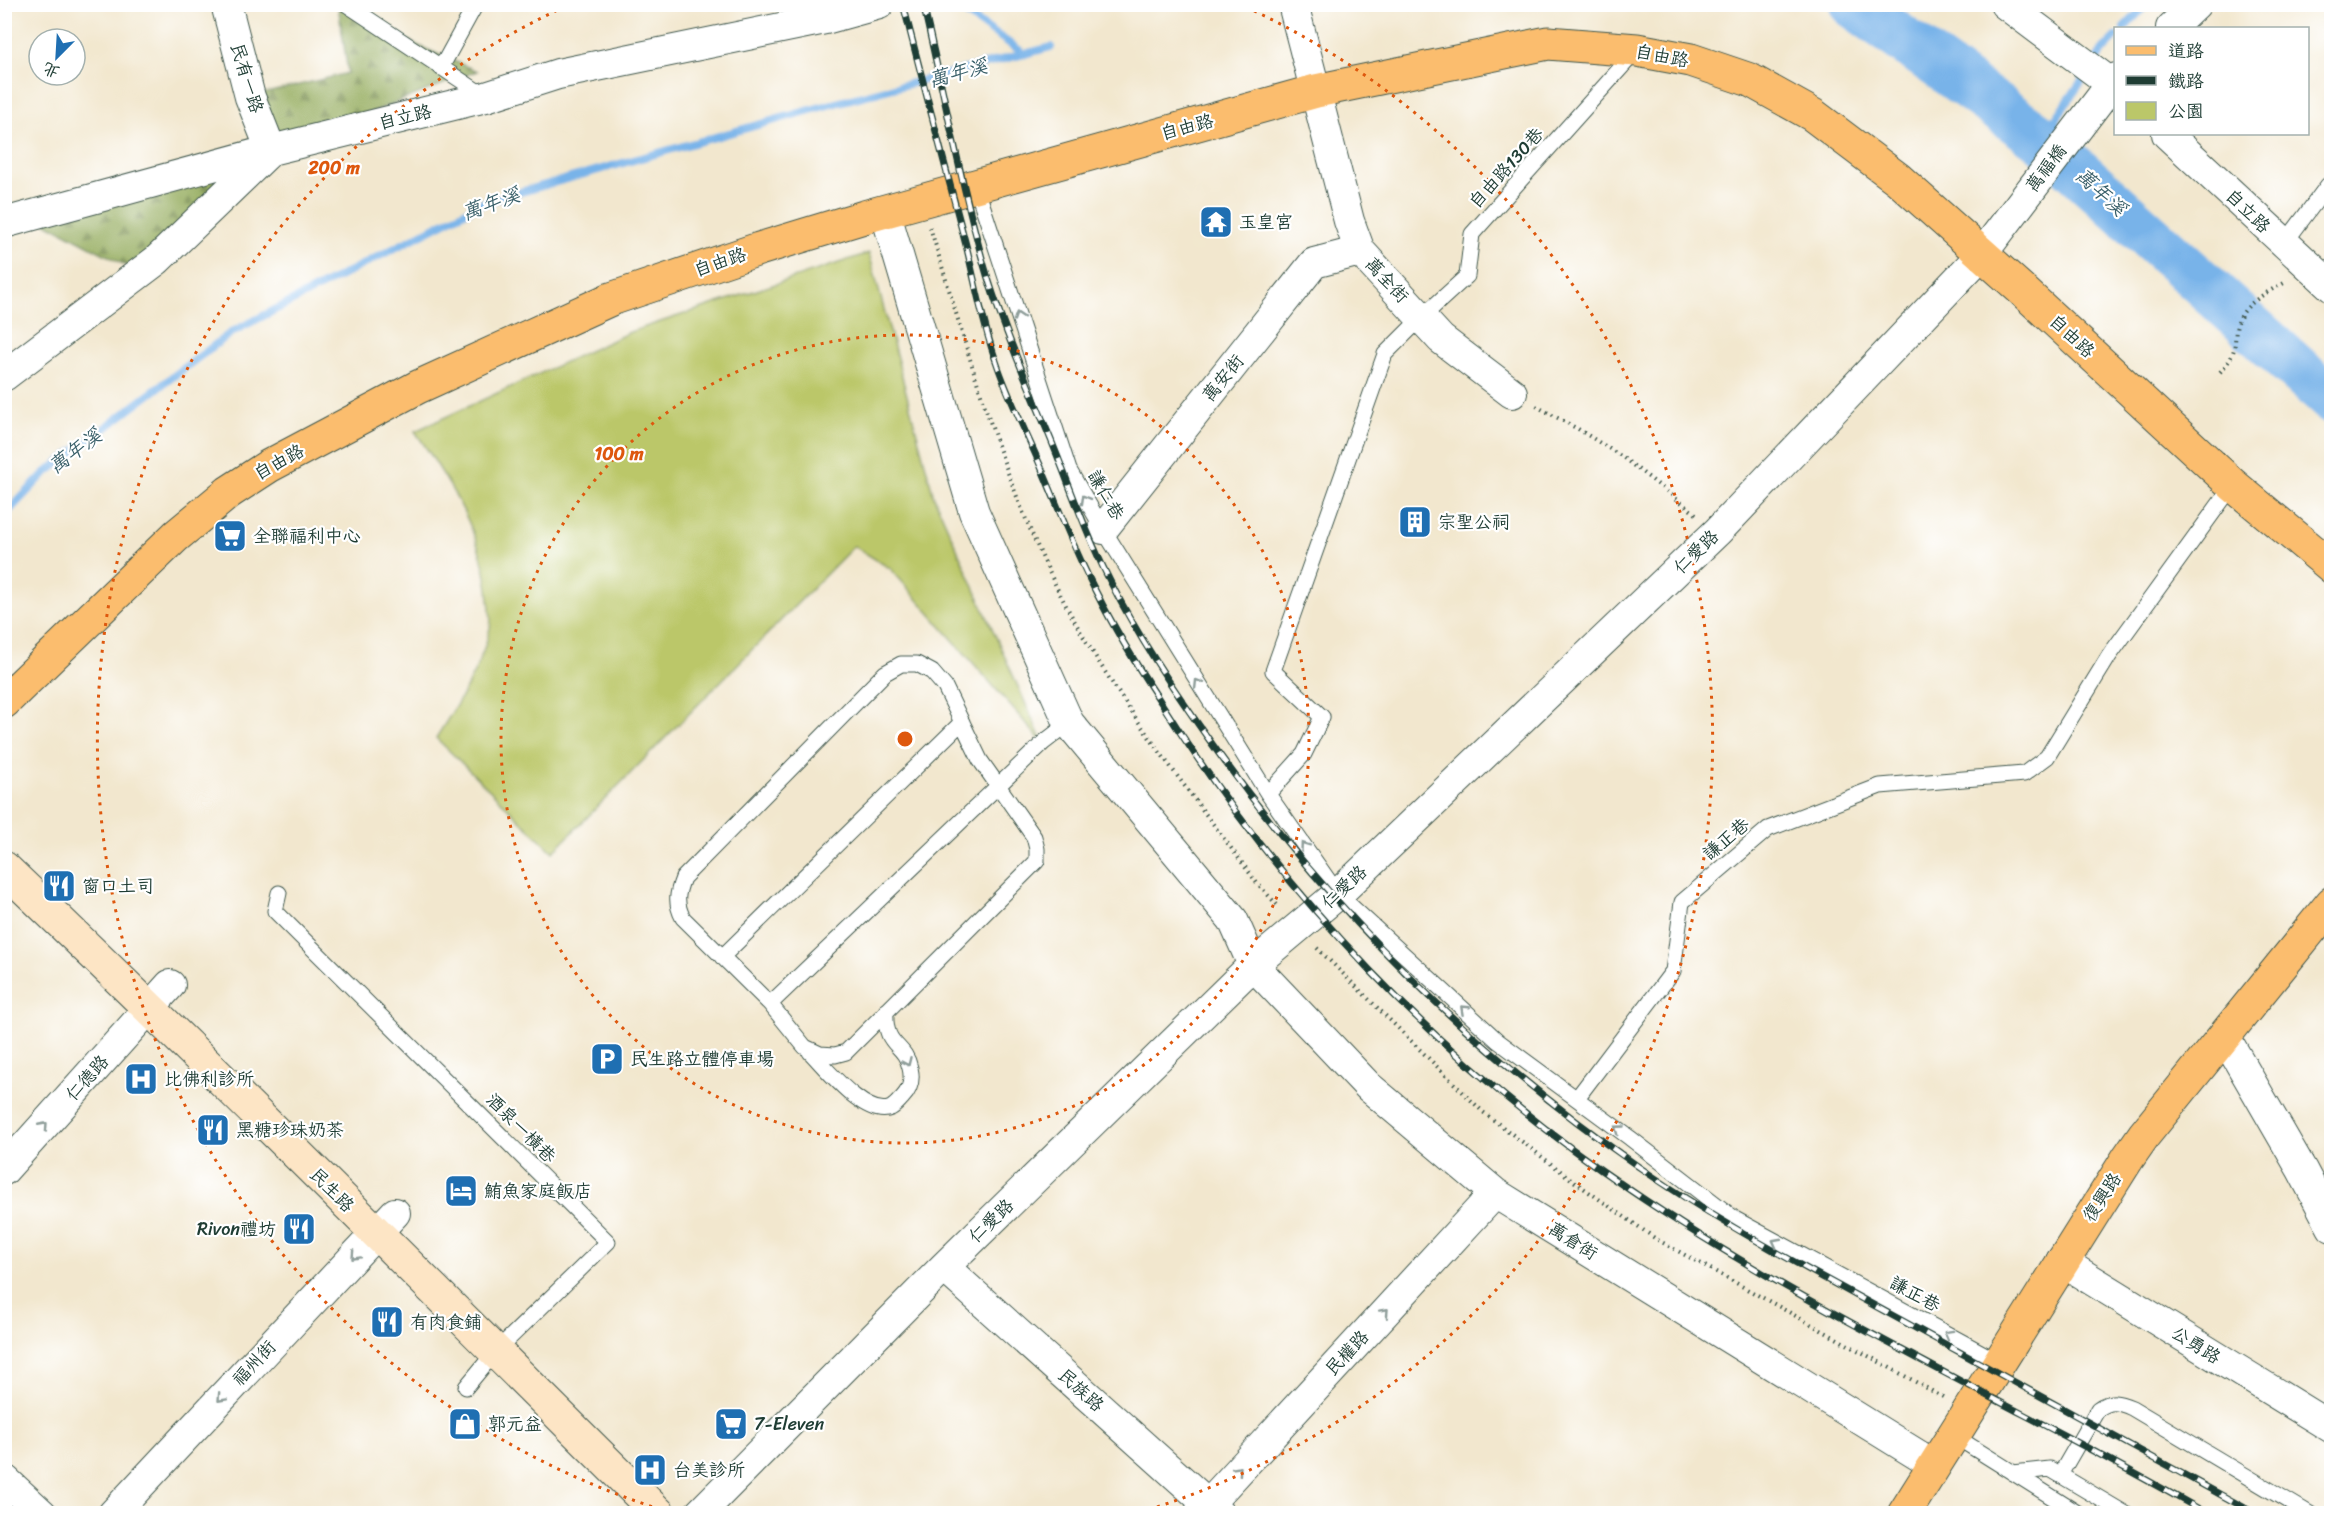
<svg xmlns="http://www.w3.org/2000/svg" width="2336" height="1518" viewBox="0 0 2336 1518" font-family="Sriracha,'LXGW WenKai TC',sans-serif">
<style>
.green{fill:#bbc769;stroke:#6d824e;stroke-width:1.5}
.forest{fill:url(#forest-firs);stroke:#5a7448;stroke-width:1.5}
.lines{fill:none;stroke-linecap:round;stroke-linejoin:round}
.stream{stroke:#78b3e9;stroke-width:8}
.river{stroke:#78b3e9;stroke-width:48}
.lane-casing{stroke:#3f564b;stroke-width:17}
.street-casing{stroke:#3f564b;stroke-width:32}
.secondary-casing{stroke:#3f564b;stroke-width:35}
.primary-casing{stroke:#3f564b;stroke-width:35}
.path{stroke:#3f564b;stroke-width:4;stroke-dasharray:1.5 4.5;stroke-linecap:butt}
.lane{stroke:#fff;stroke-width:15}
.street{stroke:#fff;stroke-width:30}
.secondary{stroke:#fde5c5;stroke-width:33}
.primary{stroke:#fbbd6e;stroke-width:33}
.rail-casing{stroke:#1f3d34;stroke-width:7}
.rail{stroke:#fff;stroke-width:4.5;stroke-dasharray:14;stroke-linecap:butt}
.oneway{stroke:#8f9e9a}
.ring{fill:none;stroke:#de580e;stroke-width:3;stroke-dasharray:3 6}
.labels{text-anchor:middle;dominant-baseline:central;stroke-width:4.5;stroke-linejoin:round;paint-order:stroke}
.street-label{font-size:18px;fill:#1f3d34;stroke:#fff}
.poi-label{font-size:18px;fill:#1f3d34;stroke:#fff;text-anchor:start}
.water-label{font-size:20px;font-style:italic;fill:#3a606a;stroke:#fff}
.centre{fill:#de580e;stroke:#fff;stroke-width:3}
.ring-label{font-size:18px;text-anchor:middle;font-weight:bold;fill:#de580e;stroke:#fff;stroke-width:4.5;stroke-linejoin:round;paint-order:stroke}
</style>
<defs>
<pattern id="forest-firs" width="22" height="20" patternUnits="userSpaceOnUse" patternTransform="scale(1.5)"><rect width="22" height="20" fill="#94ac5d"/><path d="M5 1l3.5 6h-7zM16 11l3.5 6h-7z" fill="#788d4e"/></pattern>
</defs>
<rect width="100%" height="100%" fill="#fff"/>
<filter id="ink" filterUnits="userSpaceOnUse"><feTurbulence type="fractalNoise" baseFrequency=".0167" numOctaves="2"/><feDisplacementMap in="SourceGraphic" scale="12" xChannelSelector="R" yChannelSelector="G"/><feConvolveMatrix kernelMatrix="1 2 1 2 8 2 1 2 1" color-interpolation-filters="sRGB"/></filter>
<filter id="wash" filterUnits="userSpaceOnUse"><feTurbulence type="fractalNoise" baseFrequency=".008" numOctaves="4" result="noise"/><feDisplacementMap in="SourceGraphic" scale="24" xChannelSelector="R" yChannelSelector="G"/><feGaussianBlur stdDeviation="1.35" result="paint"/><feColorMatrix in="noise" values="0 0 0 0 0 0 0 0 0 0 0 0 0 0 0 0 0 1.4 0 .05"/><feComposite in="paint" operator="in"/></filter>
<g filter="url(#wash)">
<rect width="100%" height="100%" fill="#f2e7ce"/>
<path class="green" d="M869,253L934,497L1043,743L891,569L854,546L553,852L436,738C458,703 481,668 490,628C492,620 490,609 489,600C485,537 450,483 415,431L630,332Z"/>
<path class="forest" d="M338,5H347L415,44L477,71L279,148L140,273L33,216L271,150L250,97L348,73Z"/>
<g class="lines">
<path class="stream" d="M965,13L1025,54
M2124,28L2147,4
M2042,139L2103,50L2116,37
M4,516L44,474L232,332L482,203L828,105L1051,47"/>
<path class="river" d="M1853,4L2042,139L2332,400"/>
</g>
</g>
<g filter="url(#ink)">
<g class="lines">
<g class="lane-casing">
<path id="lane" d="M346,4L486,97
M441,68L476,4
M976,186L1069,470L1103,529L1268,794L1338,894L1498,1041L1630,1138L1735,1219L1999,1362
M2284,244L2328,185L2332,184
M901,664H917L932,672L945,687L980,760L1034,837L1037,849V861L846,1052L835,1055L820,1054L805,1047L770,1004L683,918C675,903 677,893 683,878L885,673Z
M1268,794L1304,754L1322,717L1273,671L1385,354L1421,318L1467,276L1472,234L1636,51
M279,893L275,911L608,1242L495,1352L466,1387
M722,957L962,722
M770,1004L1043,743L1069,723
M810,1052C826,1068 866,1119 891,1108C895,1106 899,1101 902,1098C910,1090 913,1080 910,1068C904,1041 884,1049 886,1011
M1577,1098L1673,971L1682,902L1768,829L1880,786L2024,774L2047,757L2109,656L2233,485
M1953,1435L2079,1514
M2013,1473L2050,1469L2126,1514
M2061,1473L2098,1409C2111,1400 2118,1402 2132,1408L2310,1514"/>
</g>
<g class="street-casing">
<path id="street" d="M226,4L250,97L271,150
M1293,4L1349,221L1360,251L1441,339L1512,393
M2005,4L2116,87
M2171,28L2196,4
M2167,134L2332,287
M885,211L974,512L1069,723L1233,920L1253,965L1369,1087L1495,1193L1934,1465
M4,223L271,150L486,97L558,74L825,19L879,4
M4,376L157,260L269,152
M1103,529L1314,263L1360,251
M2225,1037L2302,1170L2332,1227
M4,1170L170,985
M2061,1261L2332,1428
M944,1267L1219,1514
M4,1479L42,1514
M113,1514L395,1213
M699,1514L944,1267L1253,965L1338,894L1718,531L1982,254L2116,78
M1199,1514L1495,1193"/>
</g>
<g class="secondary-casing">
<path id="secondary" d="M4,868C226,1080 441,1298 659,1514"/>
</g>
<g class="primary-casing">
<path id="primary" d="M4,702L176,536L229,492L269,466L418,387L611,299L759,249L864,217L1316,91L1548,43L1637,50L1691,60L1750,80L1813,115L1898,179L2021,289L2233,485L2332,567
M1904,1514L2128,1158L2144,1135L2332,903"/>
</g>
<path class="path" d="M930,227C967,347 999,469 1054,582C1106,688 1188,789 1257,883L1279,907
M2220,372C2244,347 2229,337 2241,316C2249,301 2271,290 2286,282
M1536,406L1578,429L1621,456L1696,514
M1317,948L1483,1112L1579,1185L1656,1239L1943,1397"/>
<use href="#lane" class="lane"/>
<use href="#street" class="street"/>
<use href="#secondary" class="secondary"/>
<use href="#primary" class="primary"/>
<g class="rail-casing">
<path id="rail" d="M903,4C924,86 945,167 967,249C976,286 983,325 996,361C1008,397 1026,432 1041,467C1059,509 1075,552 1096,592C1115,630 1137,666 1160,701C1280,893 1443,1064 1630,1190C1755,1275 1890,1344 2023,1414C2085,1446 2147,1480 2208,1514
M923,4C943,89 959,175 982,258C999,319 1025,377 1049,435C1069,483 1086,535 1110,581C1138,637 1174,690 1210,741C1327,907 1472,1051 1639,1167C1685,1199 1732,1227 1780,1254L2256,1514"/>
</g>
<use href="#rail" class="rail"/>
</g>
<defs><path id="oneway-chevron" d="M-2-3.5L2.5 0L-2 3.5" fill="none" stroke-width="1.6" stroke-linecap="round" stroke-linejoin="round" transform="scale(1.5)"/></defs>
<g class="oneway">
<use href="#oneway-chevron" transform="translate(1018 316) rotate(-108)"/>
<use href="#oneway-chevron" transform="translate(1085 499) rotate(-120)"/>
<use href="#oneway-chevron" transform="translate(1198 683) rotate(-122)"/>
<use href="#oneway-chevron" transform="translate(1304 846) rotate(-126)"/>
<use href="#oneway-chevron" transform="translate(1464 1009) rotate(-137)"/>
<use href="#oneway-chevron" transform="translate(907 1062) rotate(66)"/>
<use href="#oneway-chevron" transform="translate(44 1126) rotate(-48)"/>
<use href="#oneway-chevron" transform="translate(1618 1129) rotate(-144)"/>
<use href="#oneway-chevron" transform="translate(1776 1242) rotate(-152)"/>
<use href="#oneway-chevron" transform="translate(355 1256) rotate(133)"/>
<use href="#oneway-chevron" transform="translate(1385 1312) rotate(-47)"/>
<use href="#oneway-chevron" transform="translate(1948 1334) rotate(-151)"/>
<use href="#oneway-chevron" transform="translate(221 1398) rotate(133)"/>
<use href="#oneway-chevron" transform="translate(1238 1470) rotate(-47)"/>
</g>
</g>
<g class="ring">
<circle cx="905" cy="739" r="404"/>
<path d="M669 1512A808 808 0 0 1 564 7M1246 7A808 808 0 0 1 1141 1512"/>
</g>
<defs>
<g id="temple-square" transform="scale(1.725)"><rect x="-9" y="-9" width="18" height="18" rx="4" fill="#1f6fb2" stroke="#fff"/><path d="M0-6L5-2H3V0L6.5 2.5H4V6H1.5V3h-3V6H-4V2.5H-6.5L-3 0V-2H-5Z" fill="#fff"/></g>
<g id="building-square" transform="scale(1.725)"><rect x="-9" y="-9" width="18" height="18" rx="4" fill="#1f6fb2" stroke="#fff"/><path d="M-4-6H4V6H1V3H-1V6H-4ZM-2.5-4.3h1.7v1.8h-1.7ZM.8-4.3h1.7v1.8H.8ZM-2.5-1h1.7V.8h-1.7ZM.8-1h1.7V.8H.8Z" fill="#fff"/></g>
<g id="supermarket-square" transform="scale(1.725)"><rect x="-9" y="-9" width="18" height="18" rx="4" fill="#1f6fb2" stroke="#fff"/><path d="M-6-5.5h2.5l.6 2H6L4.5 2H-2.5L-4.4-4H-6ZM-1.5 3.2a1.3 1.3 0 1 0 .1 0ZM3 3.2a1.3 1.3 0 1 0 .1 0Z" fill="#fff"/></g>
<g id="restaurant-square" transform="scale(1.725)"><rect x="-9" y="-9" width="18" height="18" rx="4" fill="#1f6fb2" stroke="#fff"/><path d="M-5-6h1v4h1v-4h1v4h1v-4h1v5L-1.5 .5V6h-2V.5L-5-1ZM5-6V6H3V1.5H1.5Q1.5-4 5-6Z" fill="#fff"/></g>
<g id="parking-square" transform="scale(1.725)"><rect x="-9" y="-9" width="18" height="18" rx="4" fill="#1f6fb2" stroke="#fff"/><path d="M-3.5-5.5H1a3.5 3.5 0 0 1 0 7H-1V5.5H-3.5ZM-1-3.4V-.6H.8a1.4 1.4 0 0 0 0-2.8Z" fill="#fff"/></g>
<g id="hospital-square" transform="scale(1.725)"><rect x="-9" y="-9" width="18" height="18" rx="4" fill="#1f6fb2" stroke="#fff"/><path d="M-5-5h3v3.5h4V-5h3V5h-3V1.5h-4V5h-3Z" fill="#fff"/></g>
<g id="hotel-square" transform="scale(1.725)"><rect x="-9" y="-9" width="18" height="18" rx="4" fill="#1f6fb2" stroke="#fff"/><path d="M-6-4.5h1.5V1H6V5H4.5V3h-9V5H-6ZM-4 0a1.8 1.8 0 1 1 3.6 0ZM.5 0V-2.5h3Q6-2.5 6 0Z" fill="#fff"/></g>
<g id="shop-square" transform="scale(1.725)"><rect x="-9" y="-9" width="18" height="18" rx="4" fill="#1f6fb2" stroke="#fff"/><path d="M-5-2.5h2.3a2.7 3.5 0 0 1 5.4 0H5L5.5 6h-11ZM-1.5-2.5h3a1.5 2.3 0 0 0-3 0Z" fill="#fff"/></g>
</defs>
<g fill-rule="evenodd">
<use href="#temple-square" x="1216" y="222"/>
<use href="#building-square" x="1415" y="522"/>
<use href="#supermarket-square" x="230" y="536"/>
<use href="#restaurant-square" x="59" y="886"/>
<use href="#parking-square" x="607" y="1059"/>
<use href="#hospital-square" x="141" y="1079"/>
<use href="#restaurant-square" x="213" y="1130"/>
<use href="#hotel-square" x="461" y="1191"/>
<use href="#restaurant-square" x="299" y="1229"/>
<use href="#restaurant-square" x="387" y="1322"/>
<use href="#shop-square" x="465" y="1424"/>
<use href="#supermarket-square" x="731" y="1424"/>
<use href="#hospital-square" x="650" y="1470"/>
</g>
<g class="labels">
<g class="street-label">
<text transform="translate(1662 56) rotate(11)">自由路</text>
<text transform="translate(247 78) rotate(73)">民有一路</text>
<text transform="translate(405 117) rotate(-14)">自立路</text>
<text transform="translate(1187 127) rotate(-15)">自由路</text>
<text transform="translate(1506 168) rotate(-48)">自由路130巷</text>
<text transform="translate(2046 168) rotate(-53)">萬福橋</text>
<text transform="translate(2248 211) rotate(44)">自立路</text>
<text transform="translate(720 262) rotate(-19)">自由路</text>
<text transform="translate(1387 280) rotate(47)">萬全街</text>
<text transform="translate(2072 336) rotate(43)">自由路</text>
<text transform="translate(1223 378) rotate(-51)">萬安街</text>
<text transform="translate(279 462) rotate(-29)">自由路</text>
<text transform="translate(1106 495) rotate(60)">謙仁巷</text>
<text transform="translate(1696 552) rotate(-44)">仁愛路</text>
<text transform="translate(1726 839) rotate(-40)">謙正巷</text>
<text transform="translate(1344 887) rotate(-43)">仁愛路</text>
<text transform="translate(87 1078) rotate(-48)">仁德路</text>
<text transform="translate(521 1128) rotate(45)">酒泉一橫巷</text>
<text transform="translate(332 1190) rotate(45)">民生路</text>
<text transform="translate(2102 1197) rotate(-57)">復興路</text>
<text transform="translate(991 1221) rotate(-44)">仁愛路</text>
<text transform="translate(1573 1241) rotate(32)">萬倉街</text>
<text transform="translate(1915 1294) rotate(28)">謙正巷</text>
<text transform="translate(2196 1345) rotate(32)">公勇路</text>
<text transform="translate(1347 1353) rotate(-47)">民權路</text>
<text transform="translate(254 1363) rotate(-47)">福州街</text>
<text transform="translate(1081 1390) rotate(42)">民族路</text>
</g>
<g class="poi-label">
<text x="1239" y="222">玉皇宮</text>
<text x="1438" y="522">宗聖公祠</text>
<text x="253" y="536">全聯福利中心</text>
<text x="82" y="886">窗口土司</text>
<text x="630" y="1059">民生路立體停車場</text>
<text x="164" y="1079">比佛利診所</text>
<text x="236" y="1130">黑糖珍珠奶茶</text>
<text x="484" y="1191">鮪魚家庭飯店</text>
<text x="276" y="1229" text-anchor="end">Rivon禮坊</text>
<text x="410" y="1322">有肉食鋪</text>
<text x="488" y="1424">郭元益</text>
<text x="754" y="1424">7-Eleven</text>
<text x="673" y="1470">台美診所</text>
</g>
<g class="water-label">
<text transform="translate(958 73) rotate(-15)">萬年溪</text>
<text transform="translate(2101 192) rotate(42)">萬年溪</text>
<text transform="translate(491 204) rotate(-20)">萬年溪</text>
<text transform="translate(75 451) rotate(-37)">萬年溪</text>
</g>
</g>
<circle cx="905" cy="739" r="9" class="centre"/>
<g class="ring-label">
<text x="334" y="174">200 m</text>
<text x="619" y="460">100 m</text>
</g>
<rect width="2336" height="1518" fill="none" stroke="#fff" stroke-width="24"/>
<rect x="2114" y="27" width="195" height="108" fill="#ffffff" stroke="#a5b1ae" stroke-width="1.5"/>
<rect x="2126" y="46" width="30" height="9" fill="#fbbd6e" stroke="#a5b1ae" stroke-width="1.5"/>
<text x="2168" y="57" font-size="18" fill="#1f3d34">道路</text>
<rect x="2126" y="76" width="30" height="9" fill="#1f3d34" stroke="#a5b1ae" stroke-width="1.5"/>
<text x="2168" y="87" font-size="18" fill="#1f3d34">鐵路</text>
<rect x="2126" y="102" width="30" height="18" fill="#bbc769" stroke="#a5b1ae" stroke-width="1.5"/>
<text x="2168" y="117" font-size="18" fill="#1f3d34">公園</text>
<g transform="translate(57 57) rotate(204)"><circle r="28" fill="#ffffff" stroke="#a5b1ae" stroke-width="1.5"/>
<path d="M0-4.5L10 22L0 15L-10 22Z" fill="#1f6fb2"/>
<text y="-9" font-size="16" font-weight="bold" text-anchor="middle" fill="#1f3d34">北</text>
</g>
</svg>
